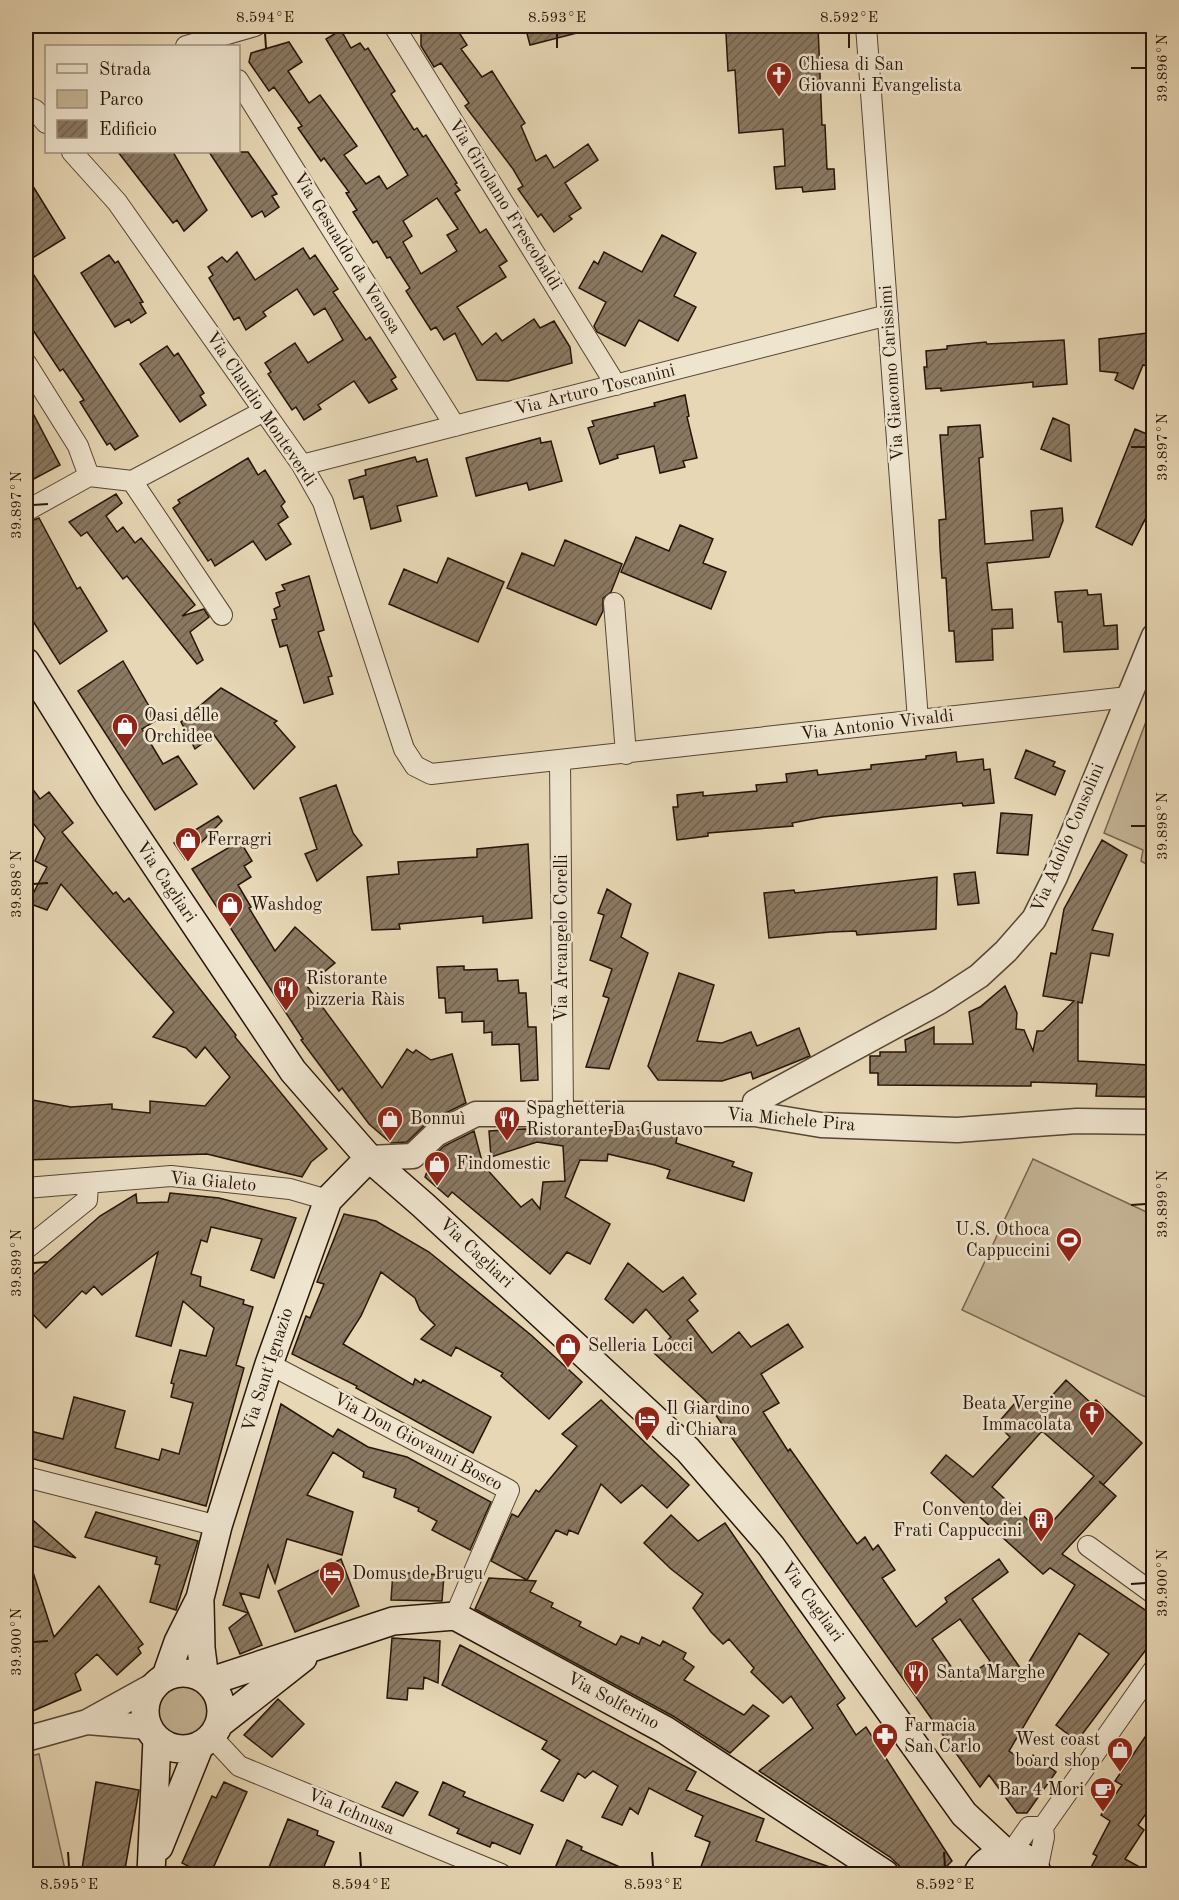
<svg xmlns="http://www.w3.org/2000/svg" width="1179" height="1900" viewBox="0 0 1179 1900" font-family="'Old Standard TT',serif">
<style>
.green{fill:#c6b698;stroke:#766550;stroke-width:1.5}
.building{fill:url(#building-hatch);stroke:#261408;stroke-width:1.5;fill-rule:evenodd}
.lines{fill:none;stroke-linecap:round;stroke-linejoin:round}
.minor-casing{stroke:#564533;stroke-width:22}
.tertiary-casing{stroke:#564533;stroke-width:27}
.secondary-casing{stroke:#261408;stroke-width:30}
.minor{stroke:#efe5cf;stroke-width:20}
.tertiary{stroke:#efe5cf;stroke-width:24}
.secondary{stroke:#efe5cf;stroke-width:27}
.ticks{fill:none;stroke:#261408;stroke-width:2}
.labels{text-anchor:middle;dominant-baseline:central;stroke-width:5;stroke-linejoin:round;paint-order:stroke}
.poi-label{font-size:18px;fill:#261408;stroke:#efe5cf;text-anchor:start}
.street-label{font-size:18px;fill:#261408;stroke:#efe5cf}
.neatline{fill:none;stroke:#261408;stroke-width:2}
.ticks-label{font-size:15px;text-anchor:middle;fill:#261408}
</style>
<defs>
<pattern id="building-hatch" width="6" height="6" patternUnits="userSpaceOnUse" patternTransform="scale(1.5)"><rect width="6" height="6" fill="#8a7962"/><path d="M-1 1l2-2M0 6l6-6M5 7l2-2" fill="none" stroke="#71624f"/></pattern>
</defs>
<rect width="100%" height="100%" fill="#e7d7b5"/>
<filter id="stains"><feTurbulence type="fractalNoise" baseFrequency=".00333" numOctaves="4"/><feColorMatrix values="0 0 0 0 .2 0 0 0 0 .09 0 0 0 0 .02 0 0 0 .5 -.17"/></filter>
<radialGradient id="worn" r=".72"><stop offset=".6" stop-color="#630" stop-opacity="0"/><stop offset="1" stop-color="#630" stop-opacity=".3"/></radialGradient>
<path class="green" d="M1153,703V868L1141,861L1143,850L1104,833Z
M1033,1159L1153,1215V1412L1148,1398L962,1310Z
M152 1710a31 31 0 1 1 62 0a31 31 0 1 1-62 0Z
M39,1754L66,1874H26V1757Z"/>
<path class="building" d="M430,26H455L467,45L461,49L482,77L492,71L525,123L521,126L536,161L546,155L554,168L588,144L598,160L565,183L581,208L569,216L572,219L554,232L541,214L538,217L518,189L523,186L513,169L465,106L469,103L441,63L434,67L421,46V31Z
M525,26H580L581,32L530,45Z
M730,26H818L822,125H825L827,169H834L835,189L803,192L802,187L776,189L774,167L785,166L783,129L739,133L735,70L728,71L726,34Z
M341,30L351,48L360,43L365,50L368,48L395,91L391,94L414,130L417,128L423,137L426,135L457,183L455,184L460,190L455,193L480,233L486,229L507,261L499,266L506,277L457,307L482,345L496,333L502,341L534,319L540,328L554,321L570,347L572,363L508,381L477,380L455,333L444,340L436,327L431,330L406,291L410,288L390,257L387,258L377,241L373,243L353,212L357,210L346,193L349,192L324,158L321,161L298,128L302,126L274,87L269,91L249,62L251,53L289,42L302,62L288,71L309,103L320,95L357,146L344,155L366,184L379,176L387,189L408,175L326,39ZM437,198L458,229L447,235L457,251L421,274L403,242L412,236L403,221Z
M118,152H173L207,210L184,231L177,220L173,223Z
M209,152H248L277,194L272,196L279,207L265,217L262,211L252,217Z
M26,175L65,238L26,262Z
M662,235L696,253L674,296L696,307L678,341L639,320L625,346L597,332L594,326L606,302L579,288L594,261L598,264L604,252L642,272Z
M303,248L310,259L315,255L338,289L333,292L366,340L370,337L396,377L391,380L397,389L369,403L354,381L318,405L321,409L304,420L296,407L292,410L268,374L271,372L265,363L295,343L308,363L343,340L325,308L314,315L297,289L263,312L266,316L246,330L239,317L234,320L209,278L213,275L208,267L222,257L227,262L237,252L255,280Z
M109,255L115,263L118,261L143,302L140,303L146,313L131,323L129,319L115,327L81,273Z
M26,263L138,436L115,450L110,443L107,445L80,402L84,400L63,369L60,371L31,327L33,325L26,313Z
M1147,333V366L1143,365L1133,389L1115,380L1118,373L1100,371L1099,339Z
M1064,340L1067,384L1033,387V382L941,391V388L926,389L924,367H927L926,351L947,349V346L986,342L987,344Z
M167,346L174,356L178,353L204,393L200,396L206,405L180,422L140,364Z
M685,395L689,416L687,417L697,458L683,461L685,467L660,473L654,446L617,455L618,458L600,464L588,428L594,426L592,421L655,406L654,403Z
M26,400L60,465L32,480L26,468Z
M1053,418L1069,425L1071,461L1041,449Z
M980,425L983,457L979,458L985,544L1033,540L1031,511L1062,508L1063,521L1049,557L987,563L992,610L1012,609L1013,628L992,629L993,660L956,662L954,631H949L946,578H942L940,548L939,520L946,519L940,435H948V427Z
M1135,429L1154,437V502L1132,545L1096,527Z
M540,438L541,443L551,441L562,481L529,490L527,483L476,496L466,458Z
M415,457L417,462L427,459L437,496L397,506L401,521L371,529L363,496L354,499L349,480L366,475L365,470Z
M248,458L258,475L265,470L285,502L281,506L288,517L278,524L291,544L266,560L253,541L215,566L211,559L208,561L173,508L180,503L178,500Z
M116,494L122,503L106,516L117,532L123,527L135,543L141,538L195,605L182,616L204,609L209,617L190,632L203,660L197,664L127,576L123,579L87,532L81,536L69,522Z
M39,518L77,589L80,587L107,631L60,664L26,610V523Z
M680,525L713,539L703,563L726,572L711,609L621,572L636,537L669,551Z
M565,540L622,564L611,592L603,598V611L596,625L507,588L522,553L554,566Z
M448,558L504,582L478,642L389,604L404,569L437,583Z
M309,576L324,630L318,632L332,676L328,677L333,694L304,703L287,645L280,647L272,620L277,619L274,609L280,606L276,593L285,590L282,585Z
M1087,590L1088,595L1101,594L1104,626L1117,625L1118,649L1064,652L1062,622H1058L1055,592Z
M123,661L157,720L142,729L163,764L178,756L197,784L155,810L78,691Z
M221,688L277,721L274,723L295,747L254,789L214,735L195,749L181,722Z
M1026,750L1055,762L1053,766L1065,771L1055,795L1015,778Z
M956,752L957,762L983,759L984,770L990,769L994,803L963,806L962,803L823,817L792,823L793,826L708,833V836L677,840L673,807H678L677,795L703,792V796L757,791L756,785L787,782L786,774L817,770L818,775L871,769V765L926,759V756Z
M26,780L40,799L49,792L73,823L62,832L113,894L116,892L124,902L129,898L236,1035L235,1037L327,1149L311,1162L302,1177L207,1154L26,1160V1127H30L32,1100L71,1107L112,1104V1109L150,1113V1101L205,1106L230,1077L205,1047L196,1058L186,1048L153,1037L174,1012L61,884L47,910L28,903L47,867L35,861L45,838L26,814Z
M336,785L353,833L362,845L317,881L305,854L317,849L300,798Z
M1001,813L1032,815L1028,855L997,853Z
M218,816L222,821L185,859L174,843Z
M1102,840L1127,855L1092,930L1113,934L1109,956L1091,953L1082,1003L1078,1002V1061L1148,1065L1147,1097L1096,1096L1097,1084L1031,1082V1086L878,1085V1073H870V1056H880V1052H906L905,1040L934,1027V1044H973L969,1012L980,1007L1005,986L1017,1013L1016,1029L1024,1030L1033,1051L1037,1031H1043L1074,1001L1043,996L1051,953L1056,954L1064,909Z
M240,841L252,861L244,866L251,877L238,885L251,907L249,908L275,951L295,927L335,963L307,986L382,1088L407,1049L413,1053L416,1050L431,1060L452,1054L466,1103L429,1121L407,1142L391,1143L369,1124L342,1088L339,1091L301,1040L303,1039L192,869Z
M528,844L532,918L483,923V916L399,924L400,929L372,930L367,877L399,874L398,862L477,857V849Z
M975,872L979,903L958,905L954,874Z
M937,877L936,929L857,935L856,931L830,932L769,938L764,893L794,890L795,893Z
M607,889L631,904L621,937L648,953L609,1069L586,1067L609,998L603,996L612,969L590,960L604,915L598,913Z
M464,966V970L497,969L498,981L518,980L519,993H526L528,1027H536L538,1080L521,1081L519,1044L492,1045V1032L484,1033V1021L462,1022V1012L446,1013L445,998H439L437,967Z
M679,973L714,985L697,1041L722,1043L751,1032L757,1046L799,1028L810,1056L753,1079L751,1072L722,1081L658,1080L648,1066Z
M524,1129L678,1131L676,1143L734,1162L732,1166L752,1173L744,1201L667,1178L670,1170L655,1165L608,1154L607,1161L580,1160L565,1197L610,1224L590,1264L567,1252L550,1274L452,1192L448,1197L425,1177L432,1158L444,1146L474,1131L483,1165L521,1207L532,1199L540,1209L543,1182L565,1181L563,1146L537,1142L491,1157L489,1131Z
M170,1193L219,1198L296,1218L274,1278L251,1270L262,1239L211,1227L207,1242L201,1240L191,1274L201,1277L200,1286L244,1300L243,1304L253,1307L236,1365L244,1368L206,1506L26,1457V1430L63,1439L74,1397L125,1411L115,1448L159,1460L162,1449L179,1454L193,1403L171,1397L174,1384L171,1383L180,1350L206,1356L214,1328L183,1301L171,1346L136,1336L158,1252L102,1295L94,1286L86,1294L82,1291L46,1328L26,1307V1281L100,1216L136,1194L137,1203L168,1202Z
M344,1214L376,1221L429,1252L531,1335L582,1382L549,1419L501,1376L503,1373L456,1347L451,1356L421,1339L435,1325L420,1310L415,1298L381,1272L361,1316L343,1344L413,1385L415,1379L421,1383L423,1380L491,1417L473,1453L356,1388L357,1386L292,1354L306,1316L310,1318L324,1284L317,1282Z
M628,1263L663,1292L683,1277L696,1294L689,1300L698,1311L687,1320L712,1353L739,1332L751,1347L788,1324L803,1347L761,1374L779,1403L763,1412L788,1451L790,1449L857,1544L865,1537L873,1550L878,1545L895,1570L882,1578L916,1627L947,1602L945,1598L999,1559L1008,1572L972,1599L1023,1672L1075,1585L1050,1568L1043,1574L931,1473L946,1455L973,1477L1010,1437L997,1424L1022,1395L1039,1410L1066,1380L1092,1404L1096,1400L1142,1443L1103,1485L1099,1481L1116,1496L1062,1554L1154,1616V1639L1077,1741L1056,1725L1109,1654L1079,1633L1009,1751L1027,1763L1033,1755L1056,1772L1027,1813H1017L989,1775L980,1787L705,1400L654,1353L671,1337L646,1309L633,1323L605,1299ZM1042,1431L1094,1476L1042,1533L992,1487ZM960,1619L990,1661L961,1681L932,1639Z
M601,1400L689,1485L667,1508L642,1485L621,1503L601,1484L578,1534L569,1530L567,1535L556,1530L527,1580L491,1561L512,1514L518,1517L536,1490L539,1492L577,1446L562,1434Z
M281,1404L333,1437L338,1429L368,1447L407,1457L491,1502L470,1550L432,1530L437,1521L418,1511L419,1508L394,1497L396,1489L363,1477L364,1472L333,1452L307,1495L353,1512L342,1555L287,1539L275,1583L268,1565L259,1598L240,1593L262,1645L240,1654L229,1628L248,1613L223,1605Z
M96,1512L198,1541L176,1610L150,1602L160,1565L155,1564L157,1557L85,1537Z
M26,1514L76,1558L26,1544Z
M671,1515L698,1541L725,1523L845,1698L837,1705L856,1735L866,1727L952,1861L938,1875H909L890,1857L759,1771L813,1728L791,1696L783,1703L751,1672L754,1668L729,1639L723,1644L711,1632L693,1608L703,1594L671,1569L644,1543Z
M341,1559L359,1606L295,1632L278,1591Z
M29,1560L54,1637L99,1586L143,1644L138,1648L141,1653L117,1675L97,1654L75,1674L81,1690L26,1714V1561Z
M393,1572L444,1575L442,1601L391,1600Z
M489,1578L536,1581L530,1592L553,1603L551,1607L581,1622L579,1626L616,1645L621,1636L639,1644L642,1637L660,1646L663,1641L686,1653L683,1659L694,1667L684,1680L744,1715L753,1705L769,1716L730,1753L673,1716L475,1609Z
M392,1638L440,1641L438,1683L424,1677L423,1689L408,1688L407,1700L387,1698Z
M460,1645L696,1772L686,1790L764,1819L756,1841L844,1872V1875H698L710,1842L695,1836L703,1816L649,1788L638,1814L630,1808L622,1825L602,1817L618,1786L593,1771L585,1778L578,1773L563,1801L541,1791L560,1760L542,1749L547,1741L442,1685Z
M278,1699L304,1724L272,1757L244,1735Z
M1154,1724V1802L1138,1825L1144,1830L1125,1859L1154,1875H1087L1097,1856L1093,1854L1110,1821L1101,1815L1122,1785L1115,1781Z
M96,1782L139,1790L124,1875H81Z
M224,1782L247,1792L210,1875H205L182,1863L212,1796L216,1798Z
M396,1782L418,1792L403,1816L382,1807Z
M443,1782L465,1792L463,1796L533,1825L520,1854L492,1842L490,1847L457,1833L459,1829L429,1815Z
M288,1819L318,1831L317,1835L334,1842L323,1869L319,1867L317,1875H266Z
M567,1840L582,1847L581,1850L638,1875H552Z"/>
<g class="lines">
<g class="minor-casing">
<path id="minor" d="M394,26L616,385
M866,26L918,720
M186,46L255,26
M238,80L455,426
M26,106L35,110L46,123
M72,152L117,202L302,465L323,502L404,749L415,766L431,774L1128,697
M26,363L78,446L89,476
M302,465L888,315
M132,481L222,615
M26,511L89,476L132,481L264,411
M614,603L626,754
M560,761L563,1114
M26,1188L171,1176L290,1189L328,1200
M26,1249L87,1200L88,1184
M269,1364L509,1490L455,1616
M26,1477L218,1526
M1088,1546L1154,1594
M211,1736L239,1766L501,1874
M1011,1853L1029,1827H1043
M1037,1871L1044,1837L1043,1827L1154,1669"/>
</g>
<g class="tertiary-casing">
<path id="tertiary" d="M755,1114V1102L939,1002L979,976L1006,951L1034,919L1055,877L1154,636
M369,1158L413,1156L436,1134L476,1114H755L821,1125L957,1130L1077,1121L1154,1122
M87,1722L148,1727
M26,1739L87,1722L154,1685"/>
</g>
<g class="secondary-casing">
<path id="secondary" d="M26,662L110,797L293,1071L369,1158L423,1205L688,1450L771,1546L964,1814L1006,1853
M200,1603L201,1648L205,1680
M145 1711a38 38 0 1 1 76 0a38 38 0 1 1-76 0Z
M166,1676L178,1642L200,1598L218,1526L269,1364L328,1200L369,1158
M208,1682L393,1621L455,1616L665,1730L885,1874
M219,1724L303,1658
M159,1847L200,1745
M151,1874L157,1739
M977,1874C990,1849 1027,1845 1038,1874"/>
</g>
<use href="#minor" class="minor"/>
<use href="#tertiary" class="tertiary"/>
<use href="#secondary" class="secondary"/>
</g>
<path class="ticks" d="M265,33L266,48M557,33V48M849,33V48M1131,68H1146M1131,447H1146M33,505L48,504M1131,826H1146M33,884L48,883M1131,1205L1146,1204M33,1263L48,1262M1131,1584L1146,1583M33,1642L48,1641M68,1852L69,1867M360,1852L361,1867M652,1852L653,1867M944,1852L945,1867"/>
<defs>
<g id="church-pin" transform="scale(1.35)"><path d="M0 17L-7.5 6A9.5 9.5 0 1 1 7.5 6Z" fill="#8f2418" stroke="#efe5cf"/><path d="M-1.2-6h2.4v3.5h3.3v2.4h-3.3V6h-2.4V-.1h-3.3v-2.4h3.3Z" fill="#fff"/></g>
<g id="shop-pin" transform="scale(1.35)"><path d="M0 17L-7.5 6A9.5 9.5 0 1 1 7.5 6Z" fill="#8f2418" stroke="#efe5cf"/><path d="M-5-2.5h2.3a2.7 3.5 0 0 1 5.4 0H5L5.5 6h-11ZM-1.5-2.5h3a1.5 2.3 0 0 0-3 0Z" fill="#fff"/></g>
<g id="restaurant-pin" transform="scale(1.35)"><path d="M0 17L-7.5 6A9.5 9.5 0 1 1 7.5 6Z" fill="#8f2418" stroke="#efe5cf"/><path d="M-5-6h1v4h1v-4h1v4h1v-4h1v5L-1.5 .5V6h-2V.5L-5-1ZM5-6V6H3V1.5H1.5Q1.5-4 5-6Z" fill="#fff"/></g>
<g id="stadium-pin" transform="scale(1.35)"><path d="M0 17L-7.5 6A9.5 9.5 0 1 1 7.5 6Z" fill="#8f2418" stroke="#efe5cf"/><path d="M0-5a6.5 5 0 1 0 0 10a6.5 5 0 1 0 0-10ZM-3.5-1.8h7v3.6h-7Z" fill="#fff"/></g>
<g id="hotel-pin" transform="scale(1.35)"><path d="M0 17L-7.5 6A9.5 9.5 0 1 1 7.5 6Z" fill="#8f2418" stroke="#efe5cf"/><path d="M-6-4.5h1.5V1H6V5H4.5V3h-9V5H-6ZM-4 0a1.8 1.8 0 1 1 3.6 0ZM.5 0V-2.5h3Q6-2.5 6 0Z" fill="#fff"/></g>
<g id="building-pin" transform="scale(1.35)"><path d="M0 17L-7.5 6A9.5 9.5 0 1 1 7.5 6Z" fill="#8f2418" stroke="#efe5cf"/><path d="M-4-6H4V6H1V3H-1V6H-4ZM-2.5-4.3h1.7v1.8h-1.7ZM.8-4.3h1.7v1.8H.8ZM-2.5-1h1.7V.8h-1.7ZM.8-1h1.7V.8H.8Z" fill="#fff"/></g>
<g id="pharmacy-pin" transform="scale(1.35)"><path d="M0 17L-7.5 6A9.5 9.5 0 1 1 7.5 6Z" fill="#8f2418" stroke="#efe5cf"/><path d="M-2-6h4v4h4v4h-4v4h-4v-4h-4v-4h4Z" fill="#fff"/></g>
<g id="cafe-pin" transform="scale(1.35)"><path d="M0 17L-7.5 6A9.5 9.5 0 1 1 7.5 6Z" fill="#8f2418" stroke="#efe5cf"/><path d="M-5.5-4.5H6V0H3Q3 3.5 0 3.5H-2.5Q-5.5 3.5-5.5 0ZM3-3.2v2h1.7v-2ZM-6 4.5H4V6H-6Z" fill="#fff"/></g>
</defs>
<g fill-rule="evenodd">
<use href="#church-pin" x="779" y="75"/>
<use href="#shop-pin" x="125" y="726"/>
<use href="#shop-pin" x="188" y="840"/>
<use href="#shop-pin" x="230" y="905"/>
<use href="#restaurant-pin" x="286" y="989"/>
<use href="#shop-pin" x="390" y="1119"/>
<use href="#restaurant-pin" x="507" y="1119"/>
<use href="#shop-pin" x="437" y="1164"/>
<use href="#stadium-pin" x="1069" y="1240"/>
<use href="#shop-pin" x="568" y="1346"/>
<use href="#church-pin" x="1092" y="1414"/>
<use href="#hotel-pin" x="647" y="1419"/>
<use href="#building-pin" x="1041" y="1520"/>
<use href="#hotel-pin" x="332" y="1574"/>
<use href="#restaurant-pin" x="916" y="1673"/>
<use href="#pharmacy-pin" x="885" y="1736"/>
<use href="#shop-pin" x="1120" y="1750"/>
<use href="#cafe-pin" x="1103" y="1790"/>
</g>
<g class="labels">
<g class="poi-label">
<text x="798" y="65">Chiesa di San<tspan x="798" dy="21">Giovanni Evangelista</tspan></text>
<text x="144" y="716">Oasi delle<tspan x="144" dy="21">Orchidee</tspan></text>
<text x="207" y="840">Ferragri</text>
<text x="250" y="905">Washdog</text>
<text x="306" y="979">Ristorante<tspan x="306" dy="21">pizzeria Ràis</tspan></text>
<text x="526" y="1109">Spaghetteria<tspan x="526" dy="21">Ristorante Da Gustavo</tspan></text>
<text x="410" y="1119">Bonnuì</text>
<text x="456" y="1164">Findomestic</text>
<text x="1050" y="1230" text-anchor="end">U.S. Othoca<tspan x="1050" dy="21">Cappuccini</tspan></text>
<text x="588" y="1346">Selleria Locci</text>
<text x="1072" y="1404" text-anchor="end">Beata Vergine<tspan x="1072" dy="21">Immacolata</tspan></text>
<text x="666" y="1409">Il Giardino<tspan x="666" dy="21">di Chiara</tspan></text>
<text x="1022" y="1510" text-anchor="end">Convento dei<tspan x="1022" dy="21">Frati Cappuccini</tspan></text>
<text x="352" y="1574">Domus de Brugu</text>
<text x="936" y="1673">Santa Marghe</text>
<text x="904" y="1726">Farmacia<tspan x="904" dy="21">San Carlo</tspan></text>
<text x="1100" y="1740" text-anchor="end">West coast<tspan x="1100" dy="21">board shop</tspan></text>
<text x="1084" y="1790" text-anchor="end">Bar 4 Mori</text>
</g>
<g class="street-label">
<text transform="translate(505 205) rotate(58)">Via Girolamo Frescobaldi</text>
<text transform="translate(347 253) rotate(58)">Via Gesualdo da Venosa</text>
<text transform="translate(892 373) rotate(-94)">Via Giacomo Carissimi</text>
<text transform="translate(595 390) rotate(-14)">Via Arturo Toscanini</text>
<text transform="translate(261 409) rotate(56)">Via Claudio Monteverdi</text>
<text transform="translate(877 725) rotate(-7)">Via Antonio Vivaldi</text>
<text transform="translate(1068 838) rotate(-67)">Via Adolfo Consolini</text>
<text transform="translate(166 882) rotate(56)">Via Cagliari</text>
<text transform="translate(562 938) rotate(-90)">Via Arcangelo Corelli</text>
<text transform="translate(791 1120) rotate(5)">Via Michele Pira</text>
<text transform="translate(213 1182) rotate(5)">Via Gialeto</text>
<text transform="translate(476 1253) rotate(43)">Via Cagliari</text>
<text transform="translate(268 1370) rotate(-72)">Via Sant'Ignazio</text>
<text transform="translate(418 1442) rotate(28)">Via Don Giovanni Bosco</text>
<text transform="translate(812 1602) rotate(54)">Via Cagliari</text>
<text transform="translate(613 1701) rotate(28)">Via Solferino</text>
<text transform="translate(351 1812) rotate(23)">Via Ichnusa</text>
</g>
</g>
<rect width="1179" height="1900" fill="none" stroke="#e7d7b5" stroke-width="66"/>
<rect x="45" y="45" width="195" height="108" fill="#efe5cf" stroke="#9f917f" stroke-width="1.5"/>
<rect x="57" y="64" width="30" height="9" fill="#efe5cf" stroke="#9f917f" stroke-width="1.5"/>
<text x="99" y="75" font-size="18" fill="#261408">Strada</text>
<rect x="57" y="90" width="30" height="18" fill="#c6b698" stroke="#9f917f" stroke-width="1.5"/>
<text x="99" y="105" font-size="18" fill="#261408">Parco</text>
<rect x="57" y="120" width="30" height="18" fill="url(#building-hatch)" stroke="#9f917f" stroke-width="1.5"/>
<text x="99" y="135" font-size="18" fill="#261408">Edificio</text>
<rect x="33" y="33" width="1113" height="1834" class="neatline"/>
<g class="ticks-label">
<text x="265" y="22">8.594°E</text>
<text x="557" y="22">8.593°E</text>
<text x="849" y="22">8.592°E</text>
<text transform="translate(1162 68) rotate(-90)" y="5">39.896°N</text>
<text transform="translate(1162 447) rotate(-90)" y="5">39.897°N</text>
<text transform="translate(16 505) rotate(-90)" y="5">39.897°N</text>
<text transform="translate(1162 826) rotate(-90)" y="5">39.898°N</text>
<text transform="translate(16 884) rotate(-90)" y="5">39.898°N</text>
<text transform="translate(1162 1204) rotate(-90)" y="5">39.899°N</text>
<text transform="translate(16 1263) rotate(-90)" y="5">39.899°N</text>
<text transform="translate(1162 1583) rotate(-90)" y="5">39.900°N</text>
<text transform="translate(16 1642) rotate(-90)" y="5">39.900°N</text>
<text x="69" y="1889">8.595°E</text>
<text x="361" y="1889">8.594°E</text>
<text x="653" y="1889">8.593°E</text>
<text x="945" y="1889">8.592°E</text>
</g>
<rect width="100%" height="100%" filter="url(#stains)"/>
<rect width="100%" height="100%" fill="url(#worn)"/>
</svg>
